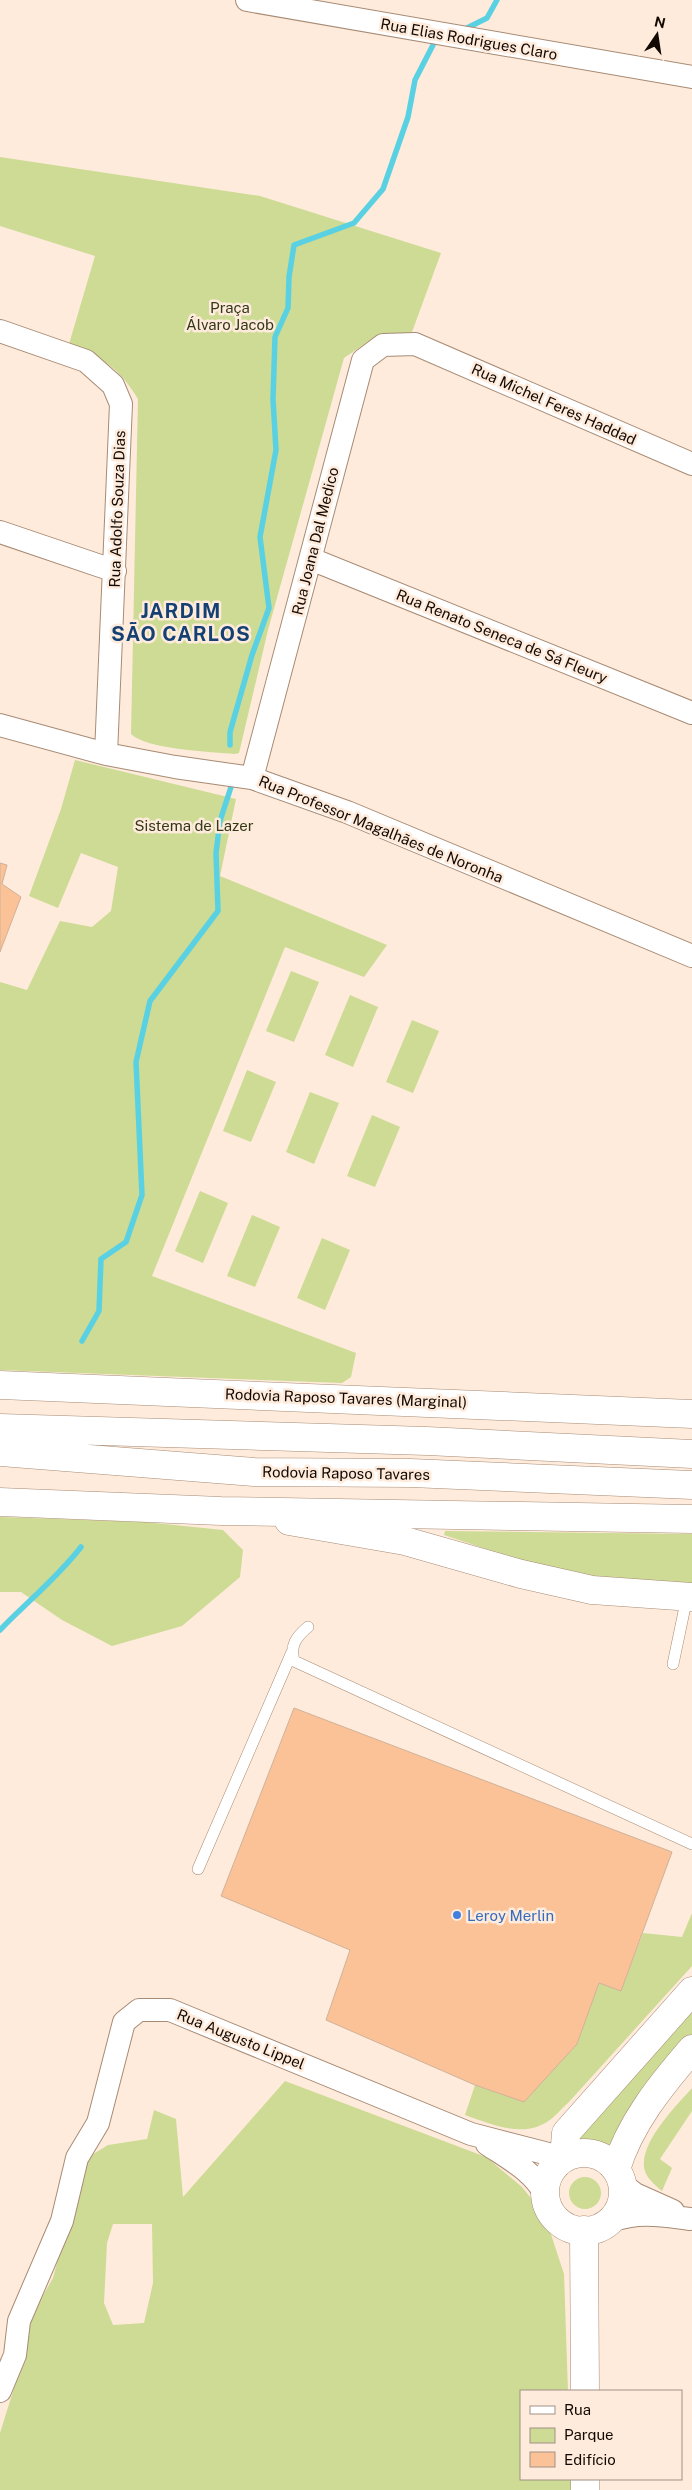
<svg xmlns="http://www.w3.org/2000/svg" width="692" height="2490" viewBox="0 0 692 2490" font-family="'Public Sans',sans-serif">
<style>
.green{fill:#cddb94;fill-rule:evenodd}
.lines{fill:none;stroke-linecap:round;stroke-linejoin:round}
.stream{stroke:#5ad1e3;stroke-width:5.5}
.building{fill:#fac296;stroke:#d0b199}
.service-casing{stroke:#a88b74;stroke-width:12}
.minor-casing{stroke:#a88b74;stroke-width:24}
.secondary-casing{stroke:#a88b74;stroke-width:29}
.trunk-casing{stroke:#a88b74;stroke-width:29}
.motorway-casing{stroke:#a88b74;stroke-width:29}
.service{stroke:#fff;stroke-width:11}
.minor{stroke:#fff;stroke-width:22}
.secondary{stroke:#fff;stroke-width:28}
.trunk{stroke:#fff;stroke-width:28}
.motorway{stroke:#fff;stroke-width:28}
.shop-dot{fill:#3f7fe0;stroke:#feebdc;stroke-width:2}
.labels{text-anchor:middle;dominant-baseline:central;stroke-width:5;stroke-linejoin:round;paint-order:stroke}
.street-label{font-size:15px;fill:#130903;stroke:#feebdc}
.park-label{font-size:15px;fill:#333916;stroke:#feebdc}
.shop-label{font-size:15px;fill:#366cbe;stroke:#feebdc;text-anchor:start}
.district-label{font-size:20px;font-weight:bold;letter-spacing:1px;fill:#144073;stroke:#feebdc}
</style>
<rect width="100%" height="100%" fill="#feebdc"/>
<path class="green" d="M0,157L260,196L441,253L412,332L373,338L344,358L268,630L239,753L235,754C212,752 145,749 131,734L138,399C118,366 103,359 69,344L95,256L0,226Z
M75,760L236,799L220,876L387,945L364,977L285,947L152,1276L356,1353L351,1377L342,1383L0,1370V982L27,990L60,921L92,927L111,911L118,867L81,853L58,908L29,896L61,809Z
M291,971L319,982L294,1042L266,1031Z
M350,995L378,1007L353,1067L325,1055Z
M412,1020L439,1031L413,1093L386,1082Z
M247,1070L276,1082L251,1142L223,1131Z
M310,1092L339,1103L314,1164L286,1152Z
M372,1115L400,1127L375,1187L347,1176Z
M200,1191L228,1203L203,1263L175,1251Z
M252,1215L280,1227L255,1287L227,1276Z
M322,1238L350,1250L325,1310L297,1298Z
M0,1517L145,1522L223,1530L243,1550L240,1577L182,1626L112,1646L62,1620L21,1592H0Z
M445,1531L692,1534V1583L609,1581L543,1568L444,1535Z
M692,1913V1966L568,2103C561,2109 555,2117 547,2122C521,2138 491,2124 465,2115L475,2085L524,2102L577,2044L599,1983L621,1991L643,1933L682,1937Z
M692,2007V2034L643,2090L609,2145L606,2147L593,2143L578,2144L575,2137Z
M285,2081L486,2157L522,2187L545,2216L564,2274L568,2391H521V2479H571V2490H0V2433L15,2385L32,2315L53,2278L71,2209L90,2156L108,2145L147,2139L154,2110L176,2119L183,2197ZM113,2224H152L153,2283L144,2323L113,2325L104,2303L107,2243Z
M692,2088V2111L660,2159L672,2168L662,2191C655,2185 645,2177 644,2167C641,2141 676,2106 692,2088Z
M569 2193a16 16 0 1 1 32 0a16 16 0 1 1-32 0Z"/>
<g class="lines">
<path class="stream" d="M463,30L487,18L497,0
M230,745V732L252,655L269,608L260,537L276,450L273,399L275,337L288,308L289,277L294,245L354,223L383,189L408,117L415,80L433,45
M82,1341L99,1311L101,1259L126,1242L142,1195L136,1062L150,1001L218,911L216,853L220,821L231,787
M0,1630C27,1602 57,1578 81,1547"/>
</g>
<path class="building" d="M0,863L7,865L2,884L21,897L0,952Z
M294,1708L672,1852L621,1991L599,1983L577,2044L524,2102L475,2085L326,2020L350,1950L221,1896Z"/>
<g class="lines">
<g class="service-casing">
<path id="service" d="M308,1627C296,1637 290,1645 294,1661L692,1844
M673,1664L687,1597
M198,1869L292,1652"/>
</g>
<g class="minor-casing">
<path id="minor" d="M247,0L692,77
M0,331L86,361L113,385L121,404L106,754
M0,532L115,571
M311,559L692,713
M0,725L106,754L175,767L252,778L347,812L692,956
M252,778L363,360L383,345L415,344L692,464
M487,2144C508,2158 533,2171 545,2194
M622,2184L635,2194L673,2211
M610,2221C639,2211 660,2215 690,2219
M0,2391L15,2355L19,2321L62,2221L77,2158L98,2123L124,2022L139,2010H170L471,2134L564,2158"/>
</g>
<g class="secondary-casing">
<path id="secondary" d="M289,1521L405,1541L521,1574L592,1590L692,1597
M545 2192a39 39 0 1 1 78 0a39 39 0 1 1-78 0Z
M564,2158L566,2133L692,1991
M616,2169C630,2123 661,2085 692,2049
M584,2230L585,2391
M585,2479V2490"/>
</g>
<g class="trunk-casing">
<path id="trunk" d="M0,1385L692,1414
M0,1502L221,1511L692,1519"/>
</g>
<g class="motorway-casing">
<path id="motorway" d="M0,1428L427,1441L692,1454
M0,1452L254,1472L411,1473L692,1485"/>
</g>
<use href="#service" class="service"/>
<use href="#minor" class="minor"/>
<use href="#secondary" class="secondary"/>
<use href="#trunk" class="trunk"/>
<use href="#motorway" class="motorway"/>
</g>
<circle class="shop-dot" cx="457" cy="1915" r="5"/>
<g class="labels">
<g class="street-label">
<text transform="translate(469 39) rotate(10)">Rua Elias Rodrigues Claro</text>
<text transform="translate(554 404) rotate(24)">Rua Michel Feres Haddad</text>
<text transform="translate(117 509) rotate(-88)">Rua Adolfo Souza Dias</text>
<text transform="translate(315 541) rotate(-76)">Rua Joana Dal Medico</text>
<text transform="translate(502 636) rotate(22)">Rua Renato Seneca de Sá Fleury</text>
<text transform="translate(381 829) rotate(22)">Rua Professor Magalhães de Noronha</text>
<text transform="translate(346 1398) rotate(2)">Rodovia Raposo Tavares (Marginal)</text>
<text transform="translate(346 1473) rotate(1)">Rodovia Raposo Tavares</text>
<text transform="translate(241 2039) rotate(22)">Rua Augusto Lippel</text>
</g>
<g class="park-label">
<text x="230" y="307">Praça<tspan x="230" dy="17">Álvaro Jacob</tspan></text>
<text x="194" y="825">Sistema de Lazer</text>
</g>
<g class="shop-label">
<text x="467" y="1915">Leroy Merlin</text>
</g>
<g class="district-label">
<text x="181" y="611">JARDIM<tspan x="181" dy="23">SÃO CARLOS</tspan></text>
</g>
</g>
<rect x="520" y="2390" width="162" height="90" fill="#feebdc" stroke="#a09185"/>
<rect x="530" y="2406" width="25" height="8" fill="#ffffff" stroke="#a09185"/>
<text x="564" y="2415" font-size="15" fill="#130903">Rua</text>
<rect x="530" y="2428" width="25" height="15" fill="#cddb94" stroke="#a09185"/>
<text x="564" y="2440" font-size="15" fill="#130903">Parque</text>
<rect x="530" y="2452" width="25" height="15" fill="#fac296" stroke="#a09185"/>
<text x="564" y="2465" font-size="15" fill="#130903">Edifício</text>
<g transform="translate(657 35) rotate(13)" stroke="#feebdc" stroke-width="4" paint-order="stroke">
<path d="M0-4L9 19L0 12L-9 19Z" fill="#130903"/>
<text y="-8" font-size="14" font-weight="bold" text-anchor="middle" fill="#130903">N</text>
</g>
</svg>
